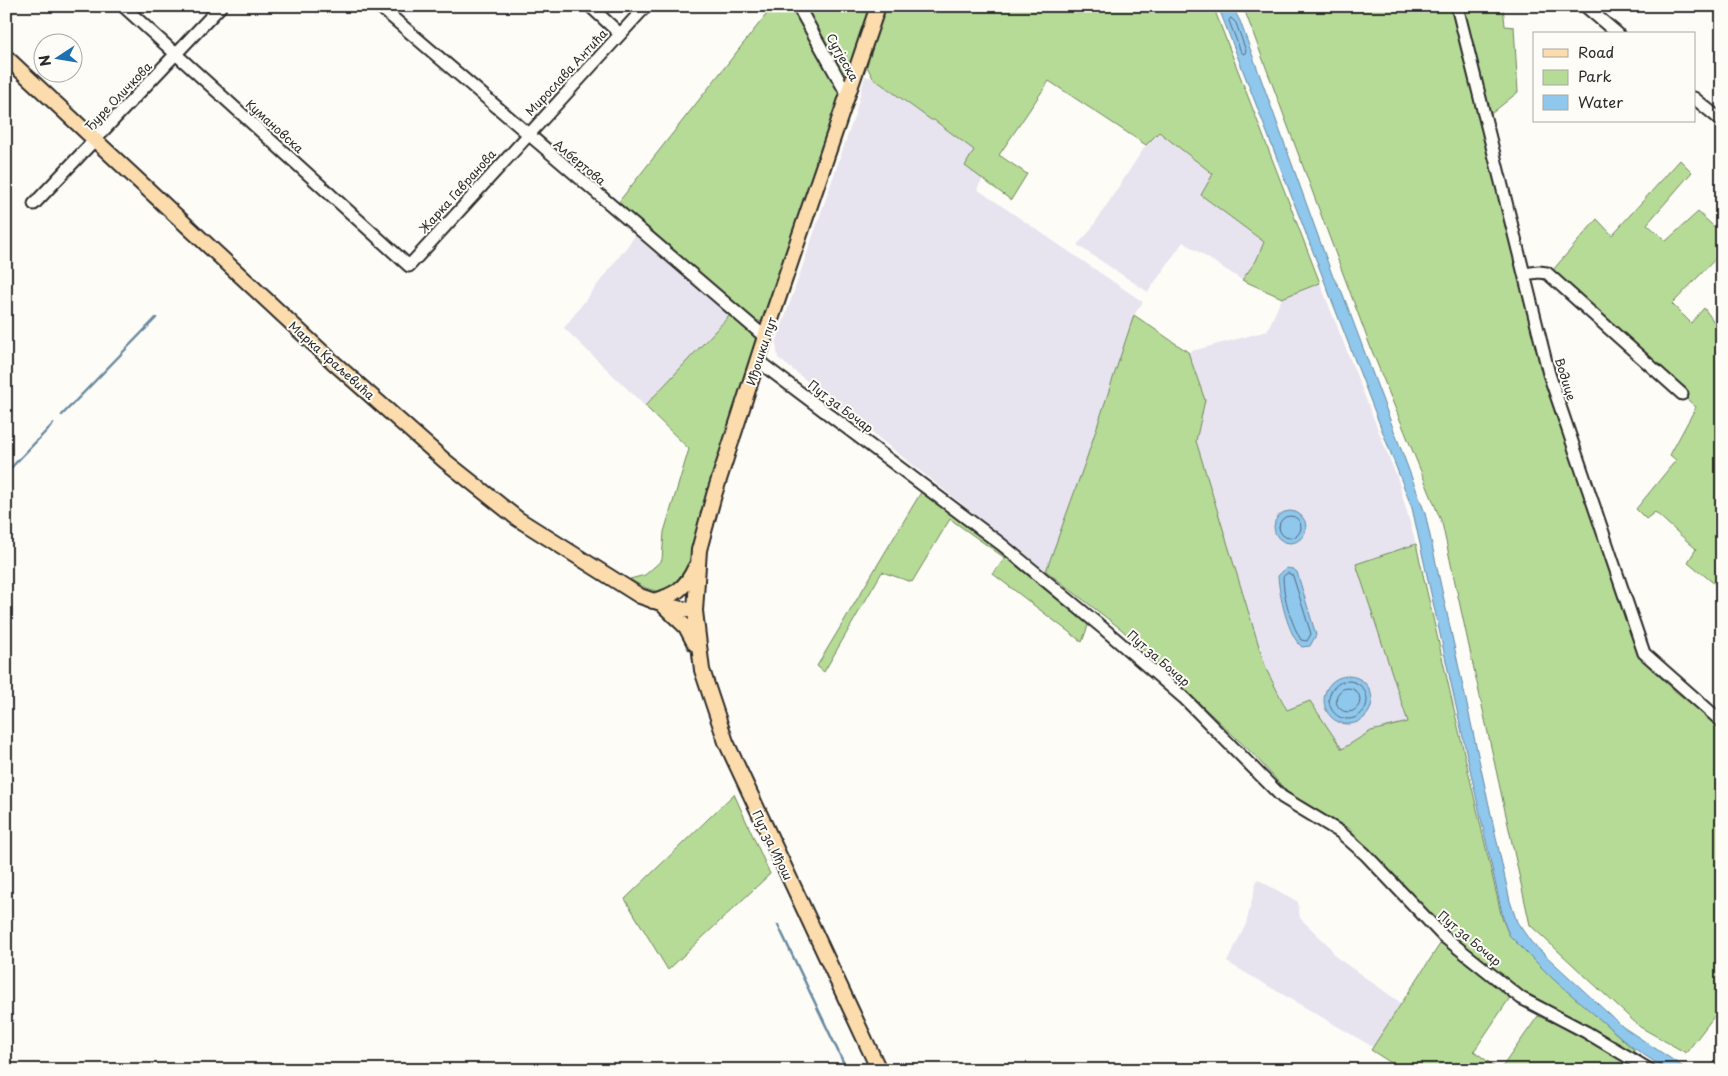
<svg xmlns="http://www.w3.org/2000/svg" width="1728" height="1076" viewBox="0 0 1728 1076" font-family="'Playpen Sans',sans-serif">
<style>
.built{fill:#e8e4ef}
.green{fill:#b6db96;stroke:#708360}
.water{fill:#8fc7ed;stroke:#67899f}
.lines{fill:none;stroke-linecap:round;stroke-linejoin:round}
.shore{stroke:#536979;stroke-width:1}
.stream{stroke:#67899f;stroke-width:2.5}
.minor-casing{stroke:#2b2b2b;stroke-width:15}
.major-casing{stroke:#2b2b2b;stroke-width:18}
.minor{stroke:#fdfcf7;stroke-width:11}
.major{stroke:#fcdcac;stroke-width:14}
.labels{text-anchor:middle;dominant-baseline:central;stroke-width:4;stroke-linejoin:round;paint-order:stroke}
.street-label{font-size:12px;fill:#2b2b2b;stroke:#fdfcf7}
</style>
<rect width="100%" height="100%" fill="#fdfcf7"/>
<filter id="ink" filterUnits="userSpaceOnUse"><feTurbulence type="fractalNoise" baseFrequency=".02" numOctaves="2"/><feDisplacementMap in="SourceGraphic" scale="10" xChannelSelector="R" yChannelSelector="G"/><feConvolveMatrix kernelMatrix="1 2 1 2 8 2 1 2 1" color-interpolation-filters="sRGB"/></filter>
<g filter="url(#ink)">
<path class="built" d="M6,6H21L6,22Z
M865,76L873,78L994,159L977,189L1143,302L1134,315L1086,460L1046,571L778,358L776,343L855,114Z
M1159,132L1213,174L1201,195L1264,242L1256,261L1242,280L1183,242L1148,292L1077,245L1089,232L1146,145Z
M635,236L730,315L645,406L564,328Z
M1320,283L1398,480L1416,544L1356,564L1408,722L1371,731L1342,750L1310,702L1288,710L1266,669L1196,441L1205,400L1188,352L1267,331L1282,298Z
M1257,879L1298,902L1300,918L1329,946L1336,957L1401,1003L1373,1047L1227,962L1246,924Z"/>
<path class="green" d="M773,6H872L763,322L755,320L617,204Z
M886,6H1213L1320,283L1282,298L1242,280L1256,261L1264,242L1201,195L1213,174L1159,132L1146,145L1049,81L999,155L1027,174L1011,200L965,166L974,150L934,120H931L873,78L866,65Z
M1243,6H1450L1486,142L1541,371L1640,658L1676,692L1722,727V1006L1686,1053L1640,1027L1530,925L1442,523L1372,351Z
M1460,6H1503L1505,26L1514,27L1518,92L1486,118Z
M1680,160L1692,172L1647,224L1666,241L1698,212L1722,234V252L1672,304L1691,323L1704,308L1722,333V590L1688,562L1696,549L1655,512L1646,519L1636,509L1676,460L1670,455L1696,407L1551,280L1552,271L1597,219L1612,235Z
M730,315L740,321L758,342L696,535L686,574L673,591C655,593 645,589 630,579L645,575L662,560L664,532L689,449L645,406Z
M1134,315L1188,352L1205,400L1196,441L1266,669L1287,710L1310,701L1342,749L1371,731L1408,722L1356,564L1416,544L1502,918L1509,935L1634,1050L1633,1055L1533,999L1453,940L1350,829L1291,796L1255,756L1121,629L1046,571L1086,460Z
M923,489L983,535L1089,623L1082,642L993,574L1005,558L950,519L912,582L882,572L824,672L817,666Z
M734,794L770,874L668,970L625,899Z
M1442,941L1511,996L1474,1051L1499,1070H1402L1371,1050Z
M1538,1016L1584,1036L1637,1070H1500Z"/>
<path class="water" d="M1218,6H1232L1240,21L1333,277L1342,292L1425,513L1510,901L1517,922L1531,942L1623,1027L1688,1070H1667L1632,1047L1553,979L1509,935L1504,922L1412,508Z
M1274 527a16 16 0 1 1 32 0a16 16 0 1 1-32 0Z
M1286,568L1293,569L1297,572L1316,635L1310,646L1302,647C1288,636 1279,594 1278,576Z
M1324 700a24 24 0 1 1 48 0a24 24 0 1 1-48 0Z"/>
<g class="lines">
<path class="shore" d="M1231,18L1236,23L1246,51L1244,54L1241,52L1229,21Z
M1279 527a11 11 0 1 1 22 0a11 11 0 1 1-22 0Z
M1288,573L1293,576L1311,634L1307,641L1301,640C1291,623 1283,597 1283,577Z
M1329 700a19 19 0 1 1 38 0a19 19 0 1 1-38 0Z
M1336 700a12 12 0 1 1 24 0a12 12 0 1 1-24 0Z"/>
<path class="stream" d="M62,415L156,318
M6,473L53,424
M778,925L847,1070"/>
<g class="minor-casing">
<path id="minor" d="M123,6L409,266L646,6
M379,6L765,337
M590,6L620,34
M798,6L848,96
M1457,6L1549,374L1644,653L1722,722
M1585,6L1618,34
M1694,98L1722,121
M34,204L221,6
M1524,274L1539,272L1547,273L1682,394
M758,361L1001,544L1104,629L1184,698L1282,797L1340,832L1365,854L1443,936L1521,998L1586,1032L1650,1070"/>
</g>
<g class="major-casing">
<path id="major" d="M878,6L765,337L714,495L699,550L695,611L702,670L726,742L879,1070
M6,57L333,362L445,461L518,519L640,596L672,607L695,611
M653,601C674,596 686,588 695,568
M665,607L686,627L695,644"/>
</g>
<use href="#minor" class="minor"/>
<use href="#major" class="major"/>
</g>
</g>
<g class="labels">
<g class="street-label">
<text transform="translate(843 57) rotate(61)">Сутјеска</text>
<text transform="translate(566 72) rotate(-47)">Мирослава Антића</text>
<text transform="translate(118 96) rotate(-46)">Ђуре Оличкова</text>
<text transform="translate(275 126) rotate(42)">Кумановска</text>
<text transform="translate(580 162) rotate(40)">Албертова</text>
<text transform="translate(457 191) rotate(-48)">Жарка Гавранова</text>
<text transform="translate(761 351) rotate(-72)">Иђошки пут</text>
<text transform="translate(332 360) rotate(42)">Марка Краљевића</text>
<text transform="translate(1566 379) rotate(73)">Водице</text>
<text transform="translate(841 406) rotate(37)">Пут за Бочар</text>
<text transform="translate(1159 658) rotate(41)">Пут за Бочар</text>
<text transform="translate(773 845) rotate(64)">Пут за Иђош</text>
<text transform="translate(1470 938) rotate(40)">Пут за Бочар</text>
</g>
</g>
<rect width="1728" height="1076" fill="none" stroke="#fdfcf7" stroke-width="25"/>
<rect x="12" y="12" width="1703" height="1051" fill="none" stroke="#2b2b2b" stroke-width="2" filter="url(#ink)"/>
<rect x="1533" y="32" width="162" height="90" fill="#fdfcf7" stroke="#a9a8a5"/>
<rect x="1543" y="49" width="25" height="8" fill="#fcdcac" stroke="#a9a8a5"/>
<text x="1578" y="58" font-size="15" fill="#2b2b2b">Road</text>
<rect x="1543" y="70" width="25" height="15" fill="#b6db96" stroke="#a9a8a5"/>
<text x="1578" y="82" font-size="15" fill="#2b2b2b">Park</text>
<rect x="1543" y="95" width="25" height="15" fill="#8fc7ed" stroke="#a9a8a5"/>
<text x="1578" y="108" font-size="15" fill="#2b2b2b">Water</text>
<g transform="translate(58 58) rotate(258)"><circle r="24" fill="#fdfcf7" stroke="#a9a8a5"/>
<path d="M0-4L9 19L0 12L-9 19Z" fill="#1f6fb2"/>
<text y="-8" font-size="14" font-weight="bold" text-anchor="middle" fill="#2b2b2b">N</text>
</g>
</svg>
